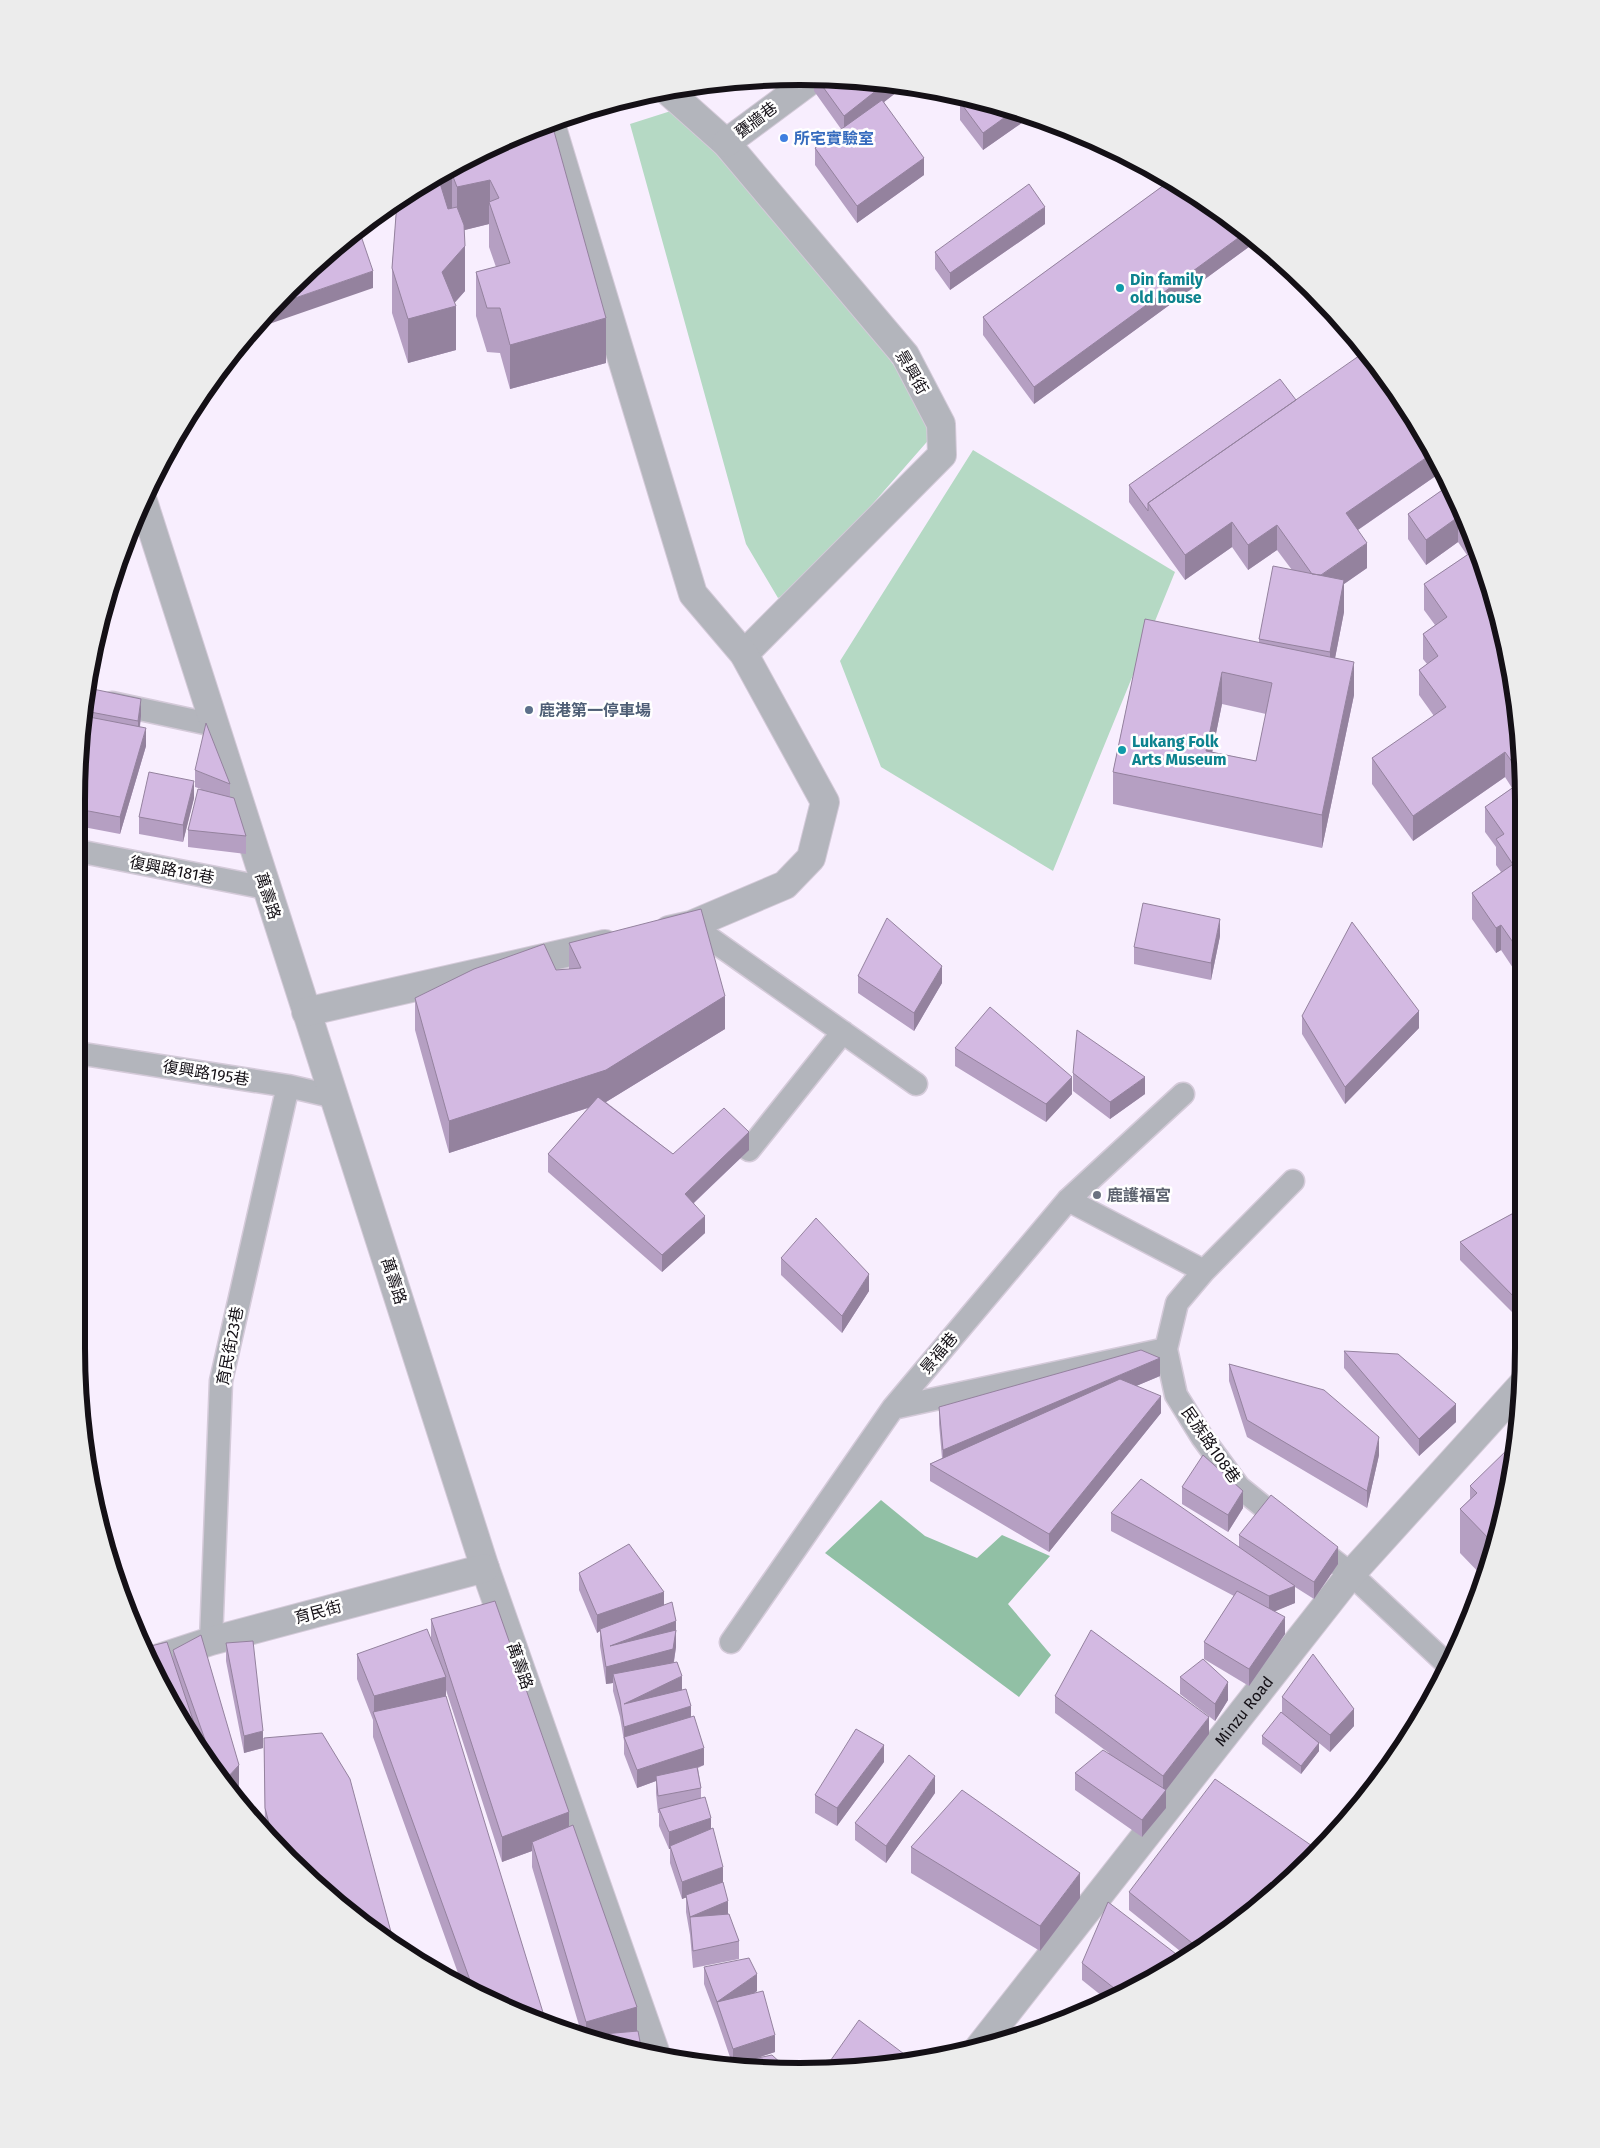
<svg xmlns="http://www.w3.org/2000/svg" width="1600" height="2148" viewBox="0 0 1600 2148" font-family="'Fira Sans','Noto Sans TC',sans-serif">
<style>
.green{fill:#b5d9c4}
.forest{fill:#91c0a5}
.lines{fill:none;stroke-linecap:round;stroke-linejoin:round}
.lane-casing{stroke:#d4cad9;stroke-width:25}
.street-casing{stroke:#d4cad9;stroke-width:30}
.lane{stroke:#b3b5bc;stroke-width:22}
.street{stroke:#b3b5bc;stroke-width:28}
.wall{fill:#b59fc2;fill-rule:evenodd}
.shaded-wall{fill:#94829e}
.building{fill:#d3b9e2;stroke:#94829e;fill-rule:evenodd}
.shop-dot{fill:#3f7fe0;stroke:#fff;stroke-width:2}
.culture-dot{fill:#0f9aa8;stroke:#fff;stroke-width:2}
.service-dot{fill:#5c6f8a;stroke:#fff;stroke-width:2}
.worship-dot{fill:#6b7280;stroke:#fff;stroke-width:2}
.labels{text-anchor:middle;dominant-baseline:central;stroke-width:5;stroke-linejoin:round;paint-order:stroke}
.street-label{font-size:16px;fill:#141016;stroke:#fff}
.shop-label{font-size:16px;font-weight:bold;fill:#366cbe;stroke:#fff;text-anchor:start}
.culture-label{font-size:16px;font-weight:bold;fill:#0d838f;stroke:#fff;text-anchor:start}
.service-label{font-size:16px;font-weight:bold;fill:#4e5e75;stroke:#fff;text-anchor:start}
.worship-label{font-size:16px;font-weight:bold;fill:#5b616d;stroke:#fff;text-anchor:start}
.rim{fill:none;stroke:#141016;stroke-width:6}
</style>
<rect width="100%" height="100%" fill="#f8eefe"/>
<path class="green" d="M674,110L789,220L939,428L800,587L778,598L746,544L630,124Z
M973,450L1175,572L1053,871L881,767L840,661Z"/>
<path class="forest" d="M881,1500L925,1536L977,1558L1002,1535L1050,1556L1008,1604L1051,1655L1019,1697L825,1553Z"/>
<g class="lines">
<g class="lane-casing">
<path id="lane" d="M112,703L214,725
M78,851L266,888
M691,925L916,1084
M77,1053L288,1086L335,1097
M749,1150L843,1032
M1068,1200L1204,1271
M893,1408L1166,1349
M1285,1524L1239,1487L1202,1437L1176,1395L1166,1349L1177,1303L1204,1271L1293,1181
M1315,1546L1351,1574L1447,1664
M211,1641L221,1381L288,1086
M731,1642L893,1408L1068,1200L1183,1094"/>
</g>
<g class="street-casing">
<g id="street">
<path d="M669,92L726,143L905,355L941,424L942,455L744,654"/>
<path d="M551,124L693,594L744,654L825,802L811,858L785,885L691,925L669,930"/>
<path d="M726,143L811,80"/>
<path d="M143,501L485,1568L657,2057"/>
<path d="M306,1012L605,944"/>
<path d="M153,1660L211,1641L485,1568"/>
<path id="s1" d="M978,2049L1351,1574L1522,1385"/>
</g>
</g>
<use href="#lane" class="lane"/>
<use href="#street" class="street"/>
</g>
<path class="wall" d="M814,80L895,82L906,85L884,102L924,175L857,223L815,165V148L841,129L814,91Z
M960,102L1033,115L983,150L960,120Z
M480,151L606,363L510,389L500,353L487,352L476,316V272L496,267L489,247V224L464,230L465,291L454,303L456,350L408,363L392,313V268L397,202Z
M1171,180L1257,241L1034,404L983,335V317Z
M1045,224L950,290L935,269V252Z
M1296,400L1440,473L1358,530L1367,568L1344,584V612L1335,658L1354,695L1322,848L1113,804V772L1145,619L1259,643V639L1292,570L1277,550L1248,570L1232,547L1185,580L1129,502V485ZM1222,704L1266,714L1256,761L1212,752Z
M1448,486L1469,523L1518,705L1519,977L1501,950L1496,953L1472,919V893L1501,872L1496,865V847L1485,832V807L1512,788L1505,777L1413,841L1372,784V758L1434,716L1419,695V670L1427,664L1423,659V634L1435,625L1424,610V584L1467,555L1458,542L1426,565L1408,539V514Z
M88,688L141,716L140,727L146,746L120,834L78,826V753Z
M195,770L230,784V797L246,836V854L188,847V830L201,789L195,787Z
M194,798L183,842L139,834V817Z
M1220,936L1211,980L1134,964V947Z
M569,943L725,1029L606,1102L673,1154L749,1150L694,1203L705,1233L662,1272L548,1172V1154L588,1108L449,1153L415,1030V998L556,970L569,969Z
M858,976L942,983L914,1031L858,993Z
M1302,1016L1419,1028L1345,1104L1302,1034Z
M955,1048L1072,1094L1046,1122L955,1066Z
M1073,1073L1145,1094L1110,1119L1073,1091Z
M1521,1209L1522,1322L1460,1260V1242Z
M781,1258L869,1291L842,1333L781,1275Z
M1344,1351L1456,1422L1419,1456L1344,1368Z
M1229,1364L1379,1455L1367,1508L1247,1437L1229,1381Z
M1160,1376L1136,1386L1161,1413L1049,1552L930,1481V1464L942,1458L939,1424V1407Z
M1512,1448L1486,1580L1460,1553V1509L1470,1499V1486Z
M1182,1487L1243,1508L1228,1532L1182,1504Z
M1111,1513L1239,1547V1535L1338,1564L1314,1599L1295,1587V1603L1274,1611L1285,1634L1249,1686L1204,1659V1642L1234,1596L1111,1531Z
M579,1573L664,1605L676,1621V1647L674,1662L682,1690L691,1717L704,1765L698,1768L701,1788V1798L711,1829L723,1882L728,1914L739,1941V1959L693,1968L690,1935L686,1912V1897L682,1899L670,1863V1849H669L659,1826V1813H658L656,1793V1781L637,1788L624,1754V1741L620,1717L613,1691V1683L606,1684L600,1646V1631L597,1633L579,1590Z
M431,1619L569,1827L637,2032L642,2052L581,2032L532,1867V1851L502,1862L446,1690V1696L480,1997L463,1987L373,1737V1720L357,1679V1654L431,1639Z
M226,1643L263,1748L244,1753L226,1661Z
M173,1650L239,1791L237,1793L173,1710Z
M1180,1677L1228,1700L1215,1721L1180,1694Z
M1055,1696L1209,1734L1166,1790V1808L1142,1837L1075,1790V1773L1109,1753L1055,1713Z
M1282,1697L1354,1726L1330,1752L1319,1743V1751L1301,1774L1262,1744V1736L1282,1713Z
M264,1738L288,1860L265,1829Z
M884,1762L837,1826L815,1813V1795Z
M935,1793L886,1863L855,1840V1823Z
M911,1847L1080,1898L1040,1951L911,1873Z
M1129,1892L1240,1922L1185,1955L1129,1910Z
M1180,1957L1107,2000L1082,1980V1963Z
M704,1967L757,1991L754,1993L775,2052L754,2059L784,2066L732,2063L717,2019L704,1984Z"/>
<path class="shaded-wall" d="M887,82H895L906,85L844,133V116Z
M1015,110L1033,115L983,150V133Z
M924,158V175L857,223V206Z
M452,174V218L439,224V180Z
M490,180V206L489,202V224L457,232V187Z
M1045,207V224L950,290V273Z
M1245,233L1257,241L1034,404V387Z
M465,246V291L451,307L456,306V350L408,363V319L442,272Z
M373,271V288L252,330V344L236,349L256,323L275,305Z
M606,318V363L510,389V345Z
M1430,455L1440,473L1346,538V513Z
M1458,517V542L1426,565V540Z
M1232,522V547L1185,580V555Z
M1277,525V550L1248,570V545Z
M1367,543V568L1344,584V612L1330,684V652L1316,579Z
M1354,662V695L1322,848V815Z
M1222,672V704L1206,783V751Z
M141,699V716L138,739V721Z
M146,728V746L120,834V817Z
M1505,752V777L1413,841V816Z
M194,781V798L183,842V825Z
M1220,919V936L1211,980V963Z
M1501,925V950L1496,953V928Z
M942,966V983L914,1031V1013Z
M725,996V1029L606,1102L449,1153V1121Z
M1419,1011V1028L1345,1104V1087Z
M1072,1077V1094L1046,1122V1104Z
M1145,1077V1094L1110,1119V1102Z
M749,1132V1150L685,1211V1194Z
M705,1216V1233L662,1272V1255Z
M869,1274V1291L842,1333V1316Z
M1160,1358V1376L943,1467V1450Z
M1161,1396V1413L1049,1552V1534Z
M1456,1404V1422L1419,1456V1439Z
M1379,1437V1455L1367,1508V1491Z
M1243,1491V1508L1228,1532V1515Z
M1338,1547V1564L1314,1599V1582Z
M1295,1586V1603L1269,1614V1596Z
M664,1592V1609L600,1629V1631L597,1633V1615Z
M1285,1617V1634L1249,1686V1669Z
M676,1621V1647L673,1666L613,1674V1683L606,1684V1667L610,1646Z
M682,1676V1693L624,1704Z
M446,1677V1702L374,1714V1696Z
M1228,1682V1700L1215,1721V1704Z
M691,1706V1723L624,1738V1727Z
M1354,1709V1726L1330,1752V1735Z
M1209,1717V1734L1163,1794V1776Z
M263,1731V1748L244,1753V1736Z
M1319,1743V1751L1301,1774V1766Z
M884,1745V1762L837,1826V1808Z
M704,1748V1765L657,1781L656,1776V1781L637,1788V1770Z
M239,1765V1791L237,1793L226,1779Z
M935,1776V1793L886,1863V1846Z
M1166,1790V1808L1142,1837V1820Z
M569,1812V1837L532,1842V1851L502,1862V1837Z
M711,1818V1835L670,1846V1849H669V1832Z
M723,1867V1885L682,1899V1882Z
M1080,1873V1898L1040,1951V1926Z
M728,1901V1918L690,1917Z
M757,1974V1991L722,2016L717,2002Z
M637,2007V2032L608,2041L586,2033V2022Z
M775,2035V2052L742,2063H733V2049Z"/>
<path class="building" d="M818,80L887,82L844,116Z
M965,99L1015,110L983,133L960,102Z
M882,100L924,158L857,206L815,148Z
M552,124L606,318L510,345L500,308H487L476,272L510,263L489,202L499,198L490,180L457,187L452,174L439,180L448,209L457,207L464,225L465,246L442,272L456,306L408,319L392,268L397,202L480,151Z
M1171,180L1245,233L1034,387L983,317Z
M1029,184L1045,207L950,273L935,252Z
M358,227L373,271L275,305Z
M1366,351L1374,360L1430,455L1346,513L1367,543L1321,575L1312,574L1277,525L1248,545L1232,522L1185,555L1148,503Z
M1280,379L1296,400L1148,503V511L1129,485Z
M1448,486L1469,523L1472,536L1458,517L1426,540L1408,514Z
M1476,549L1518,705V770L1505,752L1413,816L1372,758L1446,707L1419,670L1438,656L1423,634L1447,617L1424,584Z
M1273,566L1344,580L1330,652L1259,639Z
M1145,619L1354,662L1322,815L1113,772ZM1222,672L1272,683L1256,761L1206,751Z
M88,688L141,699L138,721L85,711Z
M84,716L146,728L120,817L78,809V753Z
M206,723L230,784L195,770Z
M149,772L194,781L183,825L139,817Z
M1518,784L1519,858L1512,863L1496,839L1504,834L1485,807Z
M198,789L234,798L246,836L188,830Z
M1519,860V951L1501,925L1496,928L1472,893Z
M1143,903L1220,919L1211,963L1134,947Z
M701,909L725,996L606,1070L449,1121L415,998L474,969L544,944L556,970L581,968L569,943Z
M887,918L942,966L914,1013L858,976Z
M1352,922L1419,1011L1345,1087L1302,1016Z
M990,1007L1072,1077L1046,1104L955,1048Z
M1077,1030L1145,1077L1110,1102L1073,1073Z
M598,1097L673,1154L724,1108L749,1132L685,1194L705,1216L662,1255L548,1154Z
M1521,1209L1522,1305L1460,1242Z
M816,1218L869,1274L842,1316L781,1258Z
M1141,1350L1160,1358L943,1450L939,1407Z
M1344,1351L1398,1354L1456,1404L1419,1439Z
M1229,1364L1324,1390L1379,1437L1367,1491L1247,1420Z
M1120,1379L1161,1396L1049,1534L930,1464Z
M1511,1446L1512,1448L1493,1543L1460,1509L1477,1493L1470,1486Z
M1203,1455L1243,1491L1228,1515L1182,1487Z
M1141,1479L1295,1586L1269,1596L1111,1513Z
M1271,1495L1338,1547L1314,1582L1239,1535Z
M629,1544L664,1592L597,1615L579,1573Z
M1237,1591L1285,1617L1249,1669L1204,1642Z
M495,1601L569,1812L502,1837L431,1619Z
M672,1602L676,1621L610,1646L676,1630L673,1649L606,1667L600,1629Z
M427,1629L446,1677L374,1696L357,1654Z
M1091,1630L1209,1717L1163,1776L1055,1696Z
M201,1635L239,1765L226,1779L213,1762L173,1650Z
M253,1641L263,1731L244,1736L226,1643Z
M167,1642L202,1747L173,1710L147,1647Z
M1313,1654L1354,1709L1330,1735L1282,1697Z
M1203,1659L1228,1682L1215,1704L1180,1677Z
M677,1662L682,1676L624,1704L686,1689L691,1706L624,1727L620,1700L613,1674Z
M446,1696L545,2019L480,1997L475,1994L373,1712Z
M1281,1712L1319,1743L1301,1766L1262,1736Z
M694,1716L704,1748L637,1770L624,1737Z
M856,1729L884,1745L837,1808L815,1795Z
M322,1733L350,1779L395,1947L288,1860L273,1839L265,1808L264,1738Z
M1103,1750L1166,1790L1142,1820L1075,1773Z
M909,1755L935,1776L886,1846L855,1823Z
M697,1767L701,1788L658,1796L656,1776Z
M1215,1779L1318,1850L1240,1922L1197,1947L1129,1892Z
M962,1790L1080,1873L1040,1926L911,1847Z
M705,1797L711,1818L669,1832L659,1809Z
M573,1825L637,2007L586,2022L532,1842Z
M713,1828L723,1867L682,1882L670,1846Z
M723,1882L728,1901L690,1917L686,1895Z
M1108,1902L1180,1957L1119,1992L1082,1963Z
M729,1914L739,1941L693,1951L690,1917Z
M749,1958L757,1974L717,2002L704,1967Z
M763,1991L775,2035L733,2049L717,2002Z
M1086,2007L1089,2010L1078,2016Z
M859,2020L912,2060L848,2070L829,2069L826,2067Z
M638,2031L642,2052L591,2035Z
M772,2055L784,2066L739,2062Z"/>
<circle class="shop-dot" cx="784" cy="138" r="5"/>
<g class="culture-dot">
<circle cx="1120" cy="288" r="5"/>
<circle cx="1122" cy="750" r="5"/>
</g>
<circle class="service-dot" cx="529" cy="710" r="5"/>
<circle class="worship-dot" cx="1097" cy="1195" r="5"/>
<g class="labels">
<g class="street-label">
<text transform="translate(756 120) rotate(-37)">甕牆巷</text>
<text transform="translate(912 372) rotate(60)">景興街</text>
<text transform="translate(172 870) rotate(11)">復興路181巷</text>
<text transform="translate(268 896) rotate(72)">萬壽路</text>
<text transform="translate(206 1073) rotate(9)">復興路195巷</text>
<text transform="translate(394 1281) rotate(72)">萬壽路</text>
<text transform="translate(230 1346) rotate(-79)">育民街23巷</text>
<text transform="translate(939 1353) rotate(-50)">景福巷</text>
<text transform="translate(1211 1445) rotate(55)">民族路108巷</text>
<text transform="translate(318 1612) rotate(-15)">育民街</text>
<text transform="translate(520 1666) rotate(71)">萬壽路</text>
<text stroke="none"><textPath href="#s1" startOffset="430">Minzu Road</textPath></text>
</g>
<g class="shop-label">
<text x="794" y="138">所宅實驗室</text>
</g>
<g class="culture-label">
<text x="1130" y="279">Din family<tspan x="1130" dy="18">old house</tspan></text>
<text x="1132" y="741">Lukang Folk<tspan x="1132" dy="18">Arts Museum</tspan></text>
</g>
<g class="service-label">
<text x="539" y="710">鹿港第一停車場</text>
</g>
<g class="worship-label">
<text x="1107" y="1195">鹿護福宮</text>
</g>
</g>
<path d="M0 0H1600V2148H0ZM800 85H800A715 715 0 0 1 1515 800V1348A715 715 0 0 1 800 2063H800A715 715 0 0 1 85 1348V800A715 715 0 0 1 800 85Z" fill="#ececec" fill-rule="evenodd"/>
<path class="rim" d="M800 85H800A715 715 0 0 1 1515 800V1348A715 715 0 0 1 800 2063H800A715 715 0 0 1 85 1348V800A715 715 0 0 1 800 85Z"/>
</svg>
